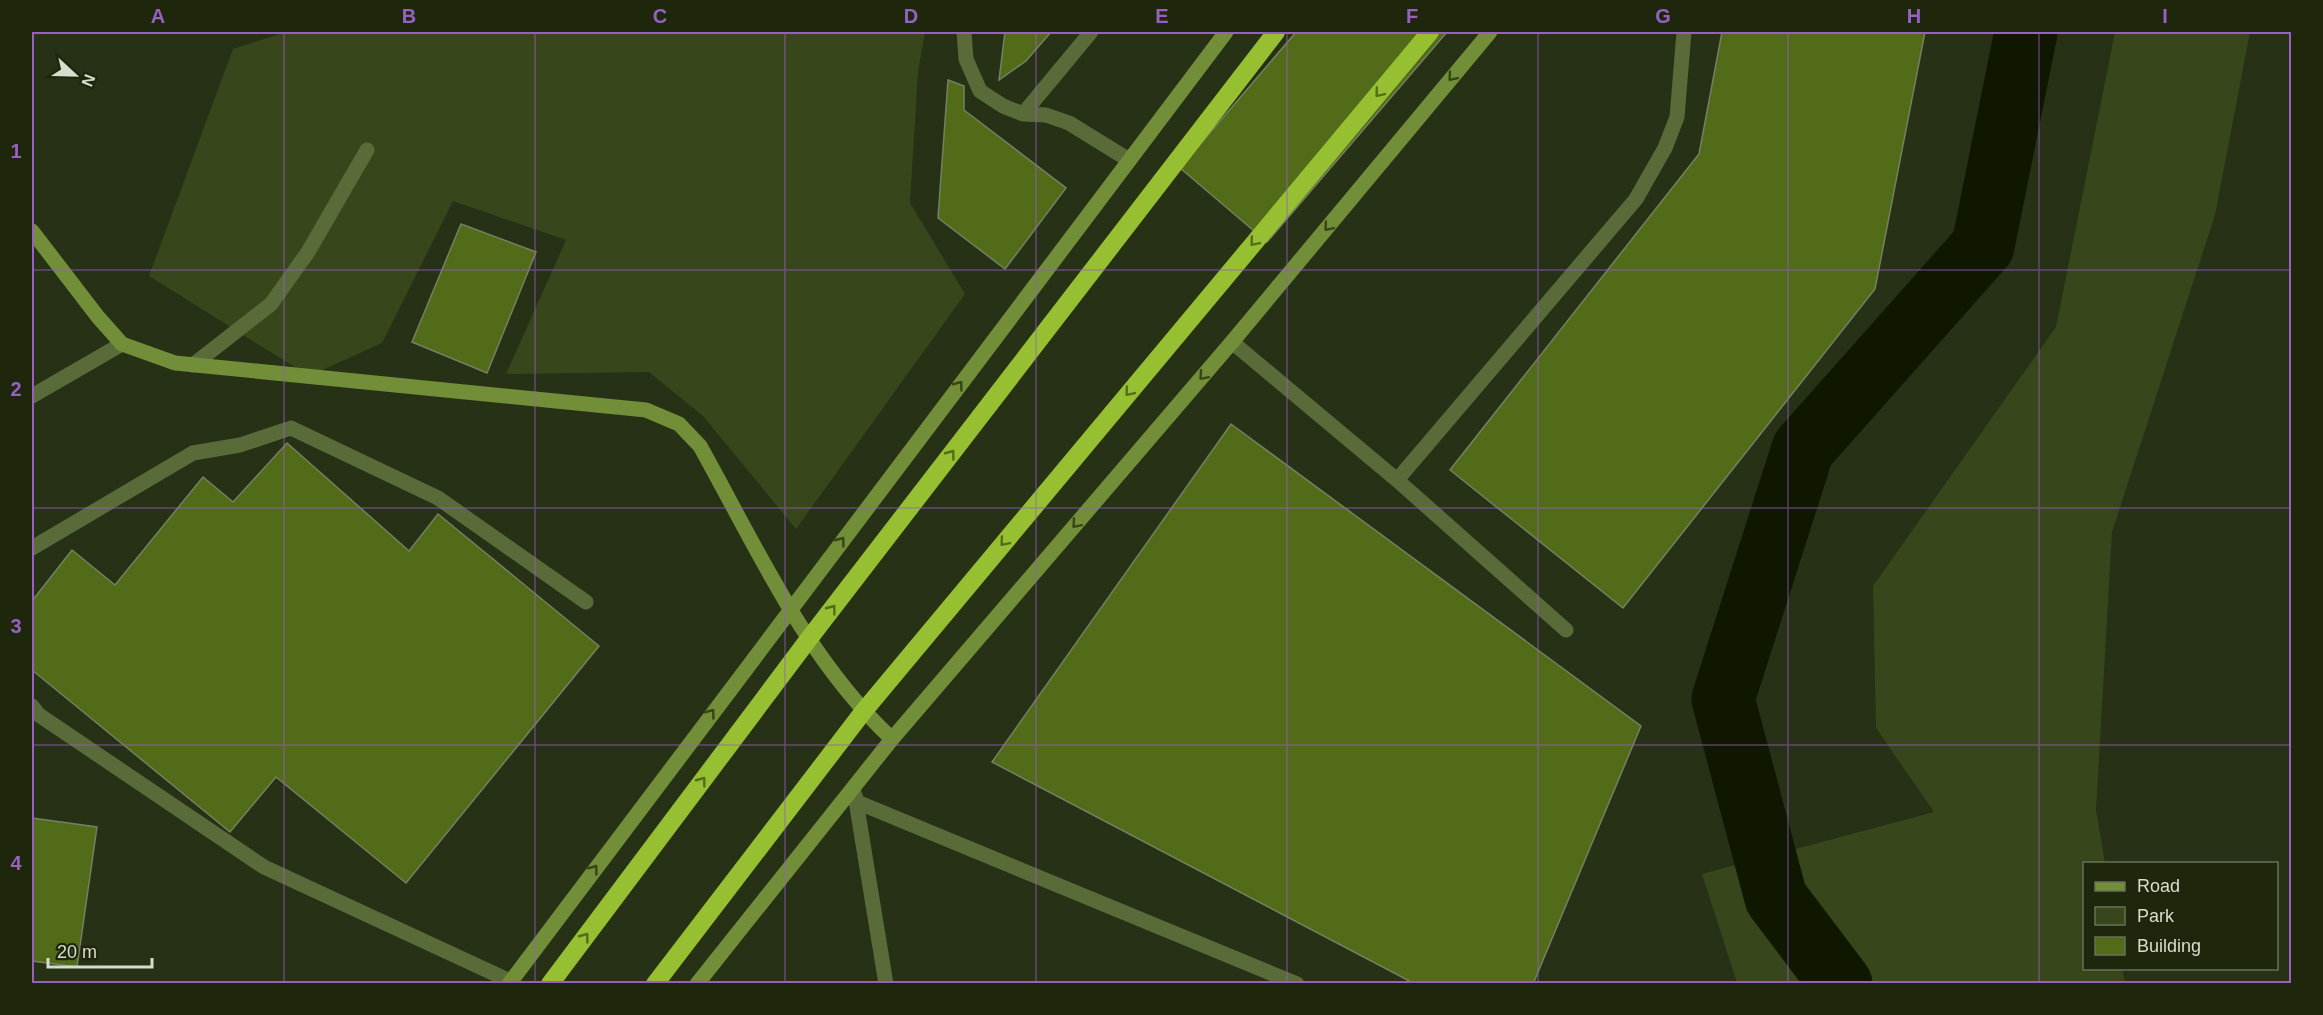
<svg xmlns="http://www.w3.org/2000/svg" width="2323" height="1015" viewBox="0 0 2323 1015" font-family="Arial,sans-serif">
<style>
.green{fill:#38461b}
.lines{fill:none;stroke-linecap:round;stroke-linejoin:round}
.river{stroke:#0f1701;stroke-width:63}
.building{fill:#526b18;stroke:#758062;stroke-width:1.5}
.lane{stroke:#596b39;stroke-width:15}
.street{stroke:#596b39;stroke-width:15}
.secondary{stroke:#728e39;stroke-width:15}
.highway{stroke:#96c031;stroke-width:18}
.oneway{stroke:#37461a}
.oneway2{stroke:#546c1d}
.grid{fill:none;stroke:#9661c3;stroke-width:1.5;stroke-opacity:0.55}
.neatline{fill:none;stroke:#9661c3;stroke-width:2}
.grid-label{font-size:20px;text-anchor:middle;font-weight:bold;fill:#9661c3}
</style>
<rect width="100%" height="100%" fill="#273116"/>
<path class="green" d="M286,32H925L918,72L910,203L965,294L796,529L703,416L649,372L506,374L566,240L453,201L382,343L309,376L149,276L233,49Z
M2115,32H2250L2215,215L2112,532L2096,810L2105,863L2084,864V968L2122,969L2125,983H1737L1702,874L1934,812L1876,728L1873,586L2056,327Z"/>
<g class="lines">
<path class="river" d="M1841,984L1776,898L1723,699L1803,449L1983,246L2026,32"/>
</g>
<path class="building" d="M1005,32H1051L1026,61L999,80Z
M1296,32H1447L1267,242L1180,168Z
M1722,32H1925L1875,289L1623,608L1450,470L1699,154Z
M948,80L964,86V110L1066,188L1005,269L938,218Z
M461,224L536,252L487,373L412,342Z
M1231,424L1641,726L1533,984H1415L992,762Z
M287,443L409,551L438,514L599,646L406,883L276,777L230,832L32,670V601L72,550L115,585L203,477L233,502Z
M32,818L97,827L77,967L32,961Z"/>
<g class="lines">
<path class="lane" d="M964,32L966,59L980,91L1003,106L1023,114L1046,115L1069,123L1129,160
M1023,114L1091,32
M1232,342L1397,480L1566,630
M1397,480L1636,199L1665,148L1677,117L1684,32
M32,548L193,453L240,445L291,428L438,498L586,602
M32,706L39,715L264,867L510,981
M855,795L886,984
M857,802L1297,984"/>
<path class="street" d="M193,365L271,304L308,252L367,150
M32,396L122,344"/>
<path class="secondary" d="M32,231L98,317L122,344L175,363L646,410L679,424L700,446C757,548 806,659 892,739
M509,984L1226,32
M697,984L892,739L1232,342L1490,32"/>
<path class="highway" d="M550,984L808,640L1276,32
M655,984L863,712L1430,32"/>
</g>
<defs><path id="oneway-chevron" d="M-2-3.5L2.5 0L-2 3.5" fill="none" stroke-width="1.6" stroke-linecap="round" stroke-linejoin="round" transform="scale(1.5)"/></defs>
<g class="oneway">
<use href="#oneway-chevron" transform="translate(1452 77) rotate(130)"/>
<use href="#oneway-chevron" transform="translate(1328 227) rotate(130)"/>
<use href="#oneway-chevron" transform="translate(1203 376) rotate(131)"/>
<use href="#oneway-chevron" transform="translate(959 385) rotate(-53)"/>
<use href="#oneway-chevron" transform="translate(1076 524) rotate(131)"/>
<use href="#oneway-chevron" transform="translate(841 541) rotate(-53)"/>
<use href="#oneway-chevron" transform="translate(711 713) rotate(-53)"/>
<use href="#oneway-chevron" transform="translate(594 869) rotate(-53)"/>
</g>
<g class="oneway2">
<use href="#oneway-chevron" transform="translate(1379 93) rotate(130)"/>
<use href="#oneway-chevron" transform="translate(1254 242) rotate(130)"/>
<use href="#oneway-chevron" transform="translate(1129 392) rotate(130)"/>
<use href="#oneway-chevron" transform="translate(951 454) rotate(-53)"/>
<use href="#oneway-chevron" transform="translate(1004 542) rotate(130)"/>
<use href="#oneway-chevron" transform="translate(832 609) rotate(-53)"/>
<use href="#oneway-chevron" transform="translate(702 781) rotate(-53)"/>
<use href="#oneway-chevron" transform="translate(585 937) rotate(-53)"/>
</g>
<path class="grid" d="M284,32V984M535,32V984M785,32V984M1036,32V984M1287,32V984M1538,32V984M1788,32V984M2039,32V984M32,270H2292M32,508H2292M32,745H2292"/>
<rect width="2323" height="1015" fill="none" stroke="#1e270c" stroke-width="66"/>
<rect x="2083" y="862" width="195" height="108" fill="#1e270c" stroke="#687059" stroke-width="1.5"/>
<rect x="2095" y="882" width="30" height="9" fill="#728e39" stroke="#687059" stroke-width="1.5"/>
<text x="2137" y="892" font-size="18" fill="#d6ddcc">Road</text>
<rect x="2095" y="907" width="30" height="18" fill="#38461b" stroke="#687059" stroke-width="1.5"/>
<text x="2137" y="922" font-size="18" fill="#d6ddcc">Park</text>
<rect x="2095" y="937" width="30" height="18" fill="#526b18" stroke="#687059" stroke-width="1.5"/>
<text x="2137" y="952" font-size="18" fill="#d6ddcc">Building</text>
<g transform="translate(75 75) rotate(112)" stroke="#1e270c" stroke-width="4.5" paint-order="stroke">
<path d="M0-4.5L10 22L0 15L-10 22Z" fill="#d6ddcc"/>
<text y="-9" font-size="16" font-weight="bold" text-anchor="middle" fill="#d6ddcc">N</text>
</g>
<path d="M48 958v9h104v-9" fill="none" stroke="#d6ddcc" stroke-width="3"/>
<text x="57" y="958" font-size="18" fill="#d6ddcc" stroke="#1e270c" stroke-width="4.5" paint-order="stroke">20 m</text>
<rect x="33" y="33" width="2257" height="949" class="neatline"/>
<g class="grid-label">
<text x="158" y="23">A</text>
<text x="409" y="23">B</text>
<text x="660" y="23">C</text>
<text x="911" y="23">D</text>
<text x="1162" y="23">E</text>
<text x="1412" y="23">F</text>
<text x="1663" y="23">G</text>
<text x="1914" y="23">H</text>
<text x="2165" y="23">I</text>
<text x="16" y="158">1</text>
<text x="16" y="396">2</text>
<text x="16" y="633">3</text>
<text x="16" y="870">4</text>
</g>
</svg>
